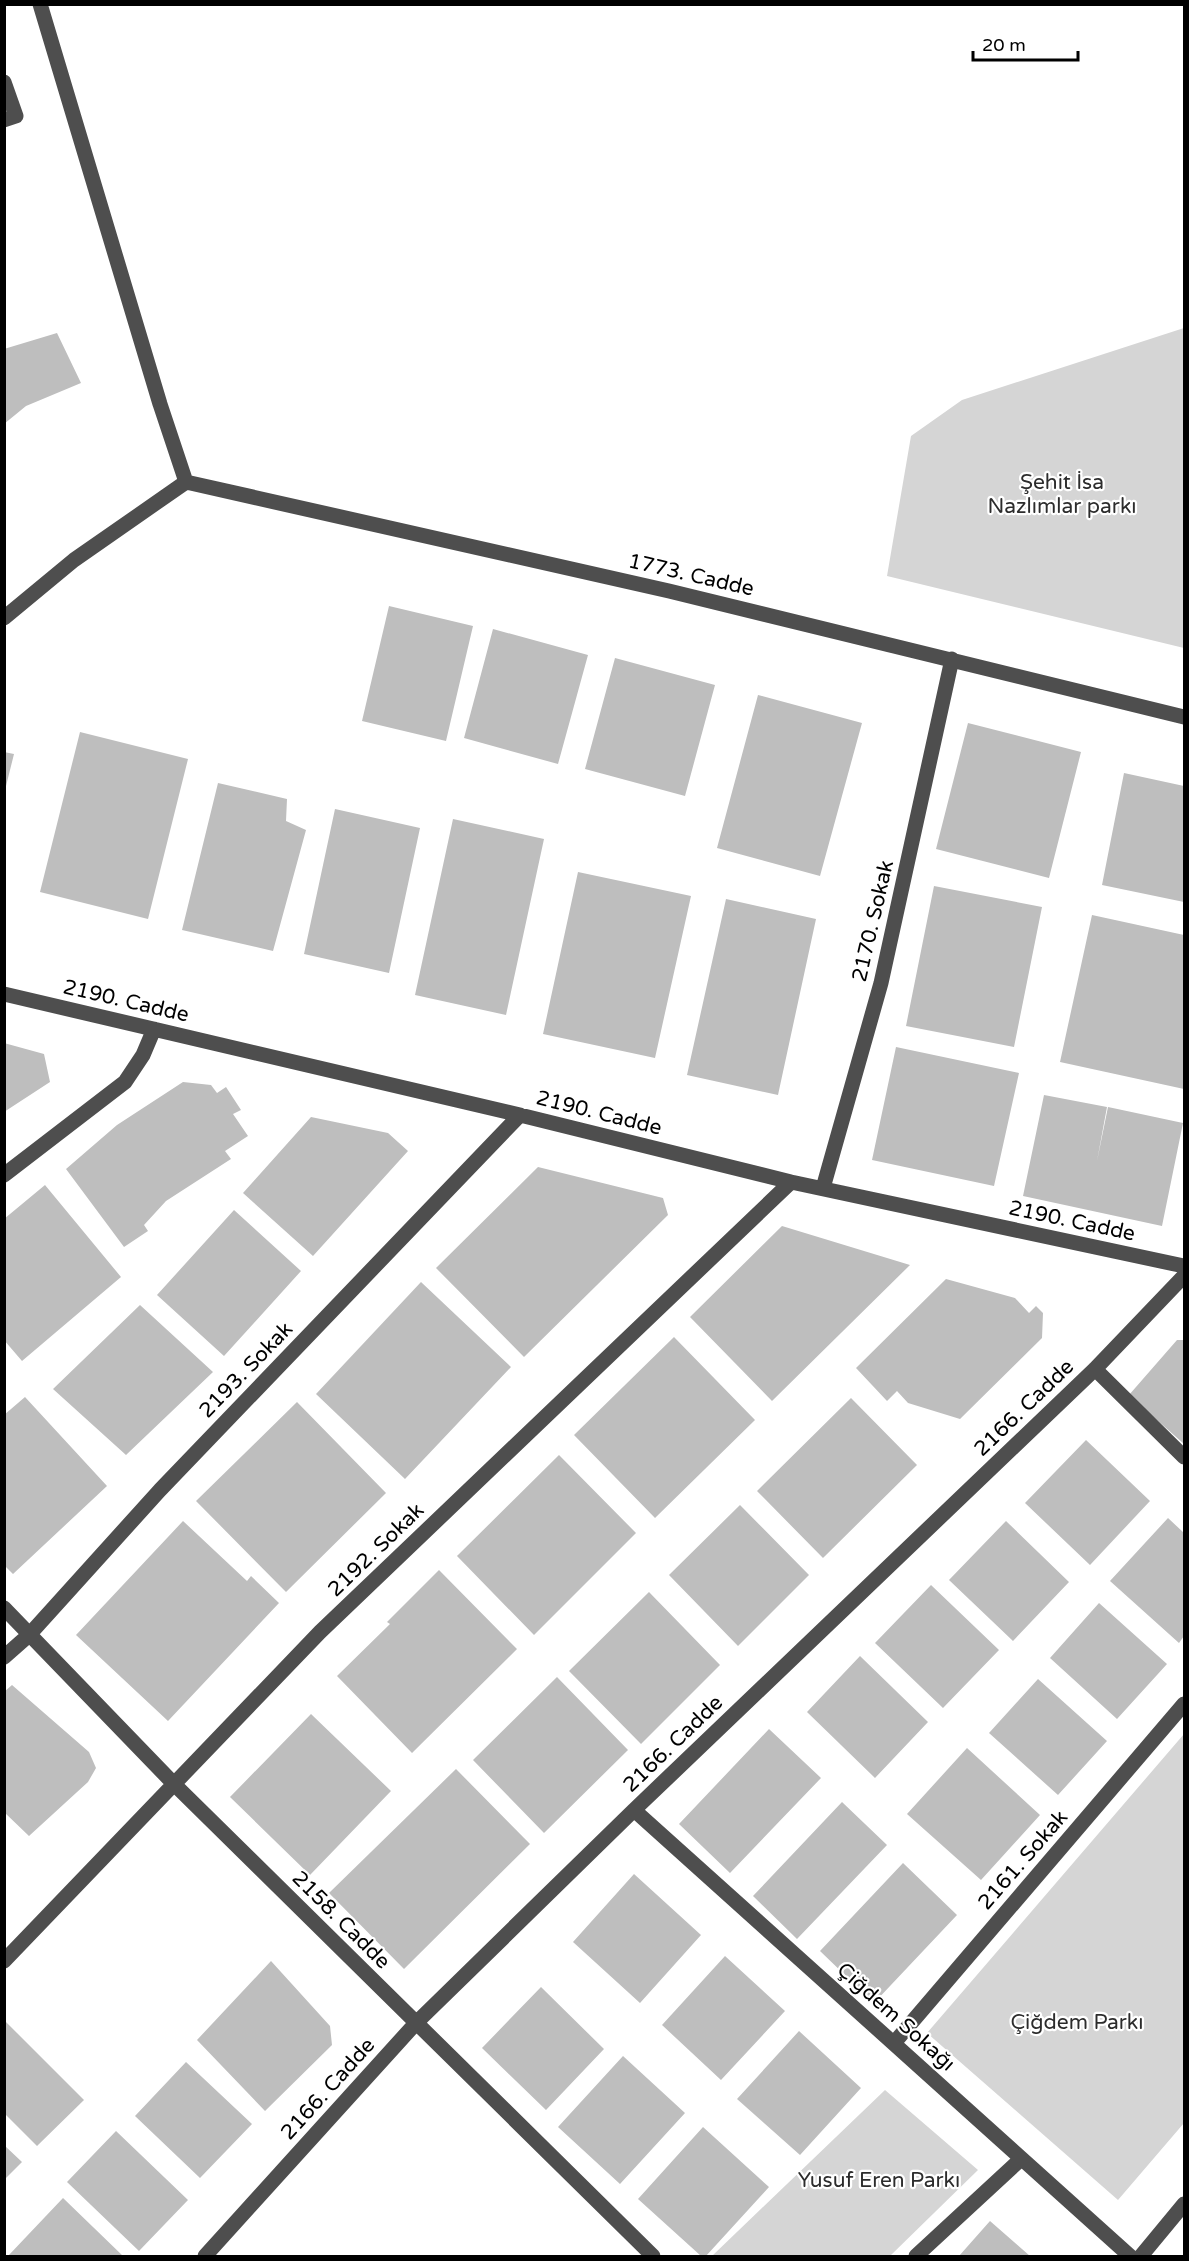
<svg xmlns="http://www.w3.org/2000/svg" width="1189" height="2261" viewBox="0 0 1189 2261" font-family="'Varela Round',sans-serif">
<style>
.green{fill:#d5d5d5}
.building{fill:#bebebe}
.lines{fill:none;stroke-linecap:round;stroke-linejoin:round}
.minor{stroke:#4e4e4e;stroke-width:15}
.labels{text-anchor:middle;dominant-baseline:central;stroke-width:4.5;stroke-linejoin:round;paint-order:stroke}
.park-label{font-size:21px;fill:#2c2c2c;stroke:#fff}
.street-label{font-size:21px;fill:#000;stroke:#fff}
</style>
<rect width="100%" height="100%" fill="#fff"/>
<path class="green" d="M1184,328V648L887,576L911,436L962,400Z
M1184,1734V2123L1118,2200L927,2033Z
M885,2090L978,2170L890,2256H712Z"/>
<path class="building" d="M57,333L81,383L26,406L4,424V349Z
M389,606L473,626L446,741L362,721Z
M493,629L588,655L558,764L464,738Z
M615,658L715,685L685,796L585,769Z
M758,695L862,723L820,876L717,848Z
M968,723L1081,752L1049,878L936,849Z
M80,732L188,759L148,919L40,892Z
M4,752L14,754L5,790L4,789Z
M1124,773L1184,786V902L1102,885Z
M218,783L287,799L286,821L306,830L273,951L182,930Z
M335,809L420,828L389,973L304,954Z
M453,819L544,839L506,1015L415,995Z
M578,872L691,896L655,1058L543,1034Z
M934,886L1042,907L1014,1047L906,1026Z
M726,899L816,919L778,1095L687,1075Z
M1092,915L1184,935V1089L1060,1062Z
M4,1043L44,1054L50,1082L4,1112Z
M896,1047L1019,1073L994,1186L872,1160Z
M183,1082L211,1085L217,1093L226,1087L241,1110L233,1114L248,1136L225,1151L231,1159L166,1201L144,1225L148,1231L124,1247L66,1169L117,1125Z
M1044,1095L1107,1107L1097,1161L1108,1107L1183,1123L1162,1226L1023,1196Z
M311,1117L388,1133L408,1151L313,1256L243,1193Z
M538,1167L663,1198L668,1215L524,1357L436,1268Z
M45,1185L121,1277L22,1361L4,1340V1219Z
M234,1210L301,1271L224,1356L157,1295Z
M782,1226L910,1265L772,1401L690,1317Z
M946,1279L1015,1298L1029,1313L1036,1306L1043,1313L1042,1338L960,1419L908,1403L897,1391L887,1401L856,1368Z
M421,1282L511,1367L405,1479L316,1394Z
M140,1305L213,1372L126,1455L53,1389Z
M674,1337L755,1420L655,1518L574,1435Z
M1177,1340H1184V1444L1129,1395Z
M25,1397L107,1486L13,1574L4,1565V1415Z
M851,1398L917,1465L823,1558L757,1491Z
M297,1402L386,1493L286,1592L196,1501Z
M1086,1440L1150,1501L1090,1565L1025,1503Z
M559,1455L636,1533L534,1635L457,1556Z
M740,1505L809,1575L738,1646L669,1575Z
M1168,1518L1184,1533V1636L1179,1643L1110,1581Z
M183,1521L247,1581L251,1576L279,1603L168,1721L76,1635Z
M1006,1521L1069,1582L1013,1641L949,1580Z
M439,1570L517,1649L412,1753L337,1676L390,1624L387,1622Z
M931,1585L999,1650L943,1708L875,1643Z
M649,1592L720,1665L641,1744L569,1671Z
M1099,1603L1167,1664L1117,1719L1050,1658Z
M860,1656L928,1722L875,1778L807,1712Z
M557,1677L628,1750L544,1833L473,1760Z
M1038,1679L1107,1741L1058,1795L989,1733Z
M12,1685L89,1752L96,1768L88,1782L29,1836L4,1812V1692Z
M311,1714L391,1791L310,1875L230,1797Z
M769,1729L821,1778L730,1873L679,1824Z
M967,1748L1040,1815L981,1880L907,1814Z
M456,1769L530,1844L404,1969L329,1893Z
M842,1802L887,1845L797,1939L753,1896Z
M903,1863L957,1915L874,2003L820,1951Z
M634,1874L701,1935L640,2003L573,1942Z
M725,1956L785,2011L721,2080L662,2025Z
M271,1961L330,2026L332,2045L265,2111L197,2040Z
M541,1987L604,2049L546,2110L482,2048Z
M4,2020L84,2100L37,2146L4,2113Z
M799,2031L861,2088L800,2155L737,2099Z
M623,2056L685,2113L620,2184L558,2127Z
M186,2062L252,2124L200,2178L135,2116Z
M703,2127L769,2187L706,2256H701L638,2199Z
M116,2131L188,2200L139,2251L67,2182Z
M4,2145L22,2162L4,2180Z
M63,2198L123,2256H8Z
M990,2221L1030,2256H959Z"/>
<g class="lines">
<path class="minor" d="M4,82L16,116L4,120
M186,482L669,591L1184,717
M4,618L74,560L186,482L160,404L40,4
M4,994L520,1115L791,1182L1184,1266
M4,1175L125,1082L143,1055L154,1029
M823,1188L881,983L952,659
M1095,1369L1184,1457
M4,1608L174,1784L653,2256
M4,1657L29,1635L160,1490L520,1115
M634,1810L1130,2256
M4,1961L320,1632L791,1182
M894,2043L1184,1704
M205,2256L416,2023L634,1810L1095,1369L1184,1276
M916,2256L1021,2159
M1141,2256L1184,2204"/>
</g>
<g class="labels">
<g class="park-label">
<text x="1062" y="482">Şehit İsa<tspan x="1062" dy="24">Nazlımlar parkı</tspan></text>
<text x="1077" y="2022">Çiğdem Parkı</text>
<text x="879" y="2180">Yusuf Eren Parkı</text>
</g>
<g class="street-label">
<text transform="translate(691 575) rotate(13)">1773. Cadde</text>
<text transform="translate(873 921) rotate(-77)">2170. Sokak</text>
<text transform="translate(126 1001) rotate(13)">2190. Cadde</text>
<text transform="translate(599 1113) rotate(14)">2190. Cadde</text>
<text transform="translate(1072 1221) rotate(12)">2190. Cadde</text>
<text transform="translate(246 1370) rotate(-46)">2193. Sokak</text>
<text transform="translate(1024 1408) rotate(-44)">2166. Cadde</text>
<text transform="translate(376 1550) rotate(-44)">2192. Sokak</text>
<text transform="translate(673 1744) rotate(-44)">2166. Cadde</text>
<text transform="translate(1023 1860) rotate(-49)">2161. Sokak</text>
<text transform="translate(341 1920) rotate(45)">2158. Cadde</text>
<text transform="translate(896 2017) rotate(42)">Çiğdem Sokağı</text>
<text transform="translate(328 2089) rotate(-48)">2166. Cadde</text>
</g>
</g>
<rect width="1189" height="2261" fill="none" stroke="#000000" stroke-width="12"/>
<path d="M973 51v9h105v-9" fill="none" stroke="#000000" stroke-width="3"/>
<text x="982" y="51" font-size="18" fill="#000000" stroke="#ffffff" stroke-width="4.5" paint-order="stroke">20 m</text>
</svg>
